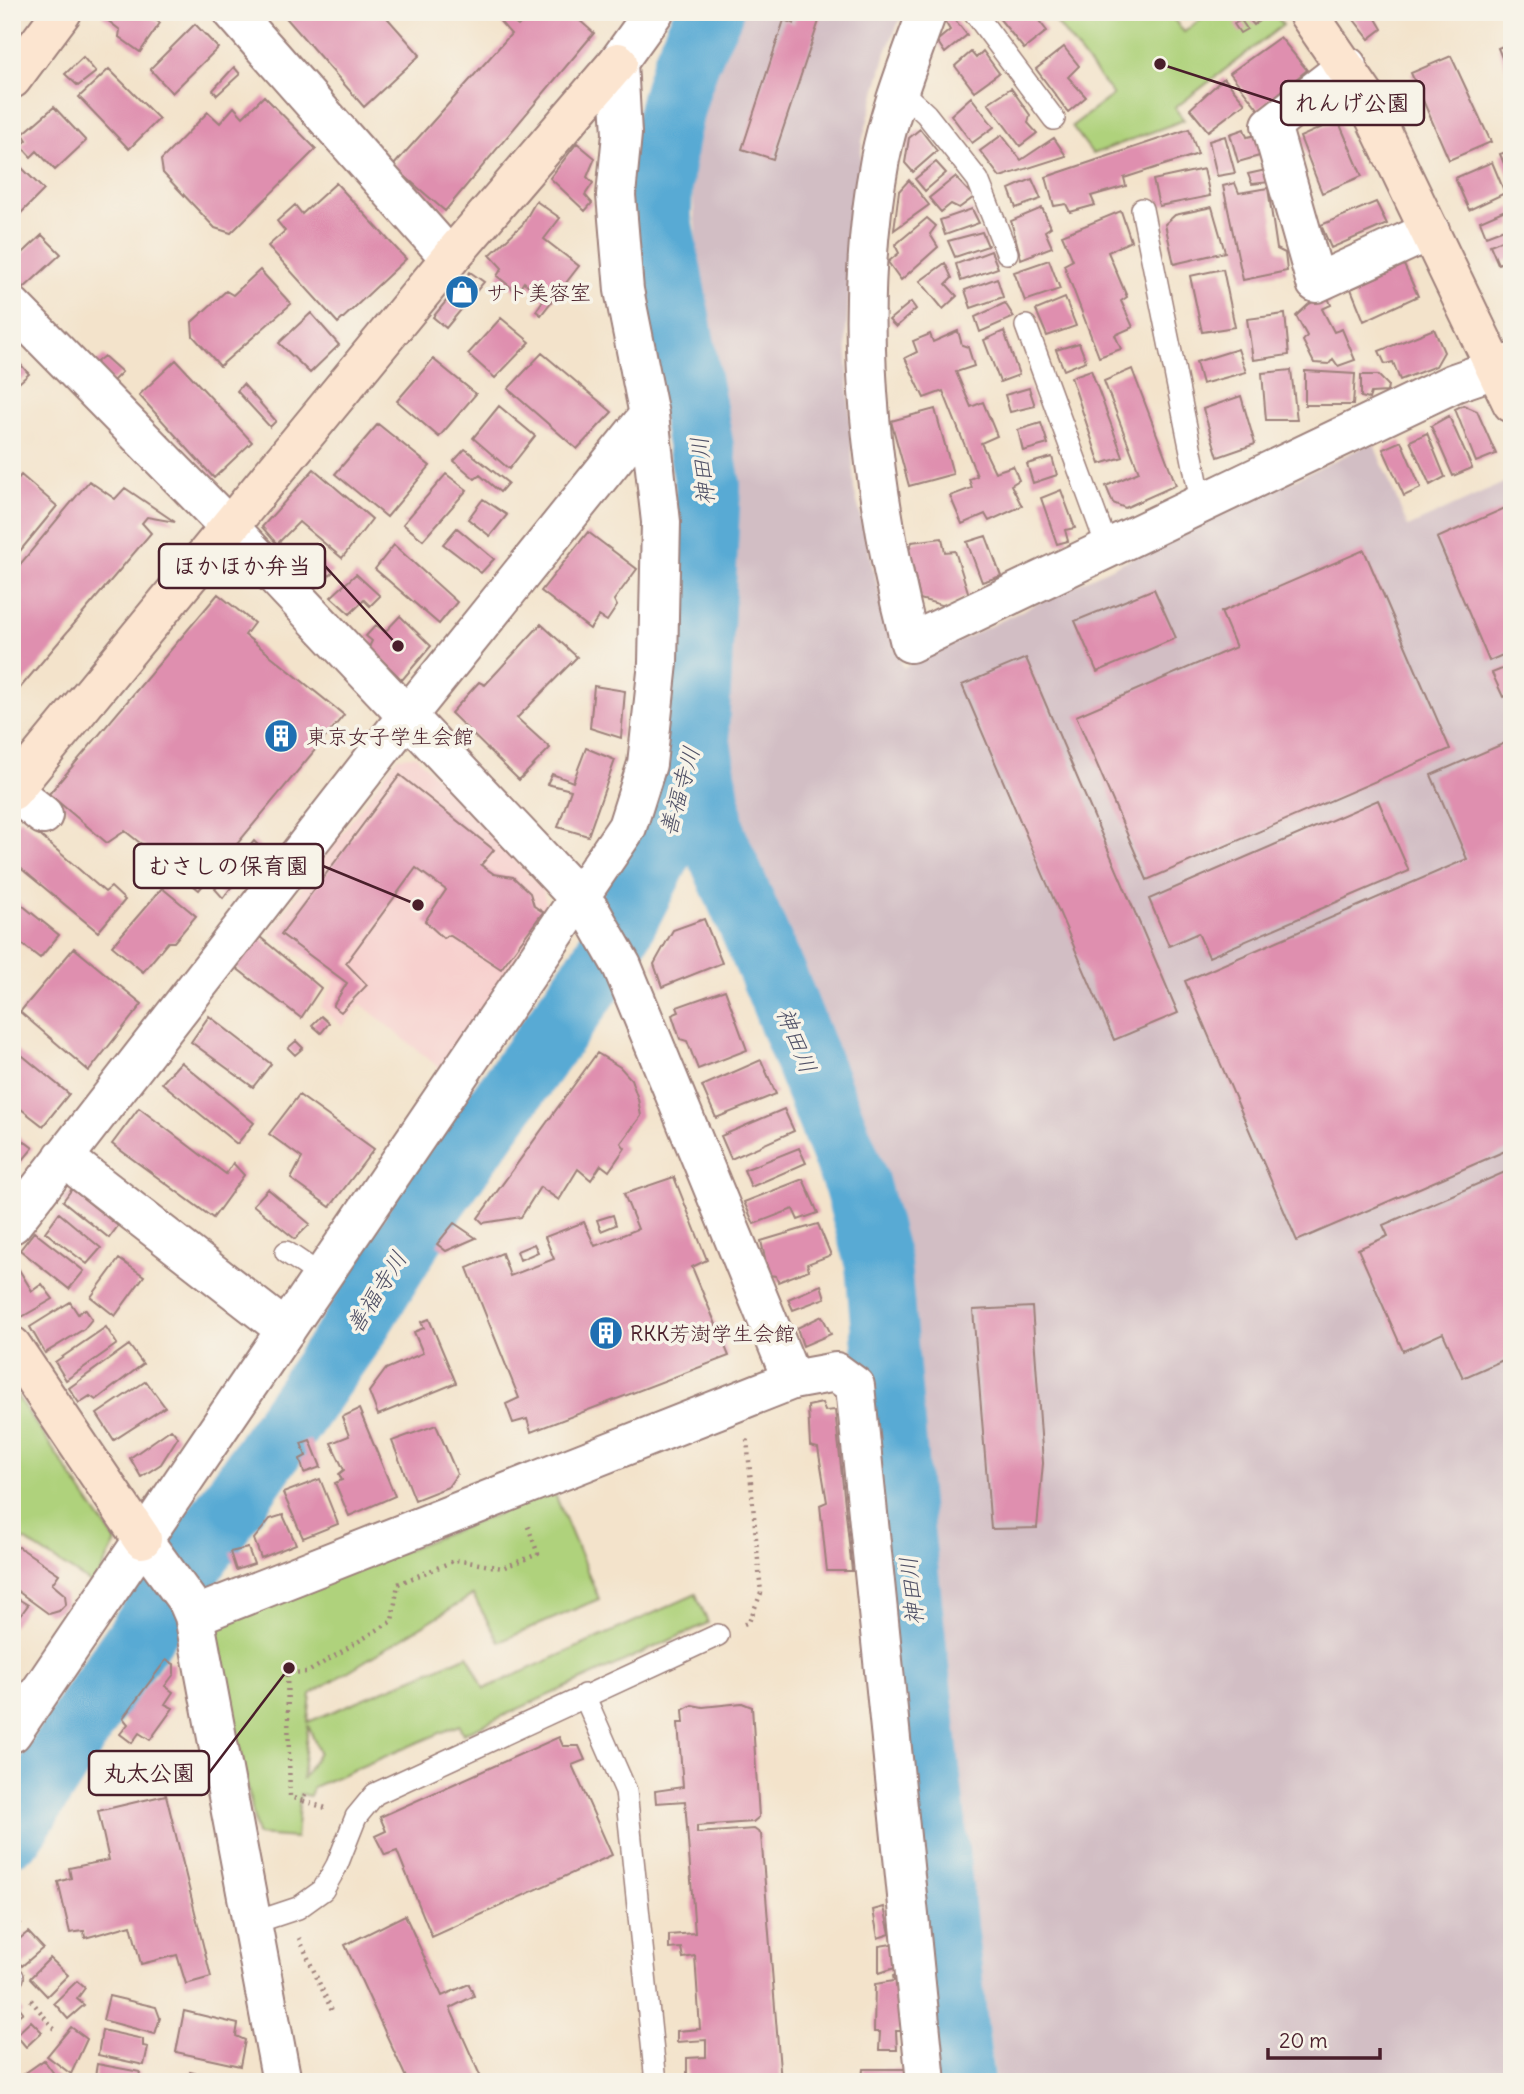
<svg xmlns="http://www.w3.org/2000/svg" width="1524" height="2094" viewBox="0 0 1524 2094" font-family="Delius,'Klee One',sans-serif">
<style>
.built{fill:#f7d0ce}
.industrial{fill:#d2bec4}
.green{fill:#afd27b;stroke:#7c7853;stroke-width:2;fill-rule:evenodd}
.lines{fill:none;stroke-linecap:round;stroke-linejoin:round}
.river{stroke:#59aad4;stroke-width:66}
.building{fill:#df8faf}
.lane-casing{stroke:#9e817b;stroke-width:24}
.street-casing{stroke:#9e817b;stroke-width:42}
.secondary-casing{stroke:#9e817b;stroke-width:42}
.path{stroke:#9e817b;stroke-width:4.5;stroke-dasharray:2 5;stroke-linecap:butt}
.lane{stroke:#fff;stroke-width:21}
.street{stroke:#fff;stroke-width:38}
.secondary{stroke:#fce5d0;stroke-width:38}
.labels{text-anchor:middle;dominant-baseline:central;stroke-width:7;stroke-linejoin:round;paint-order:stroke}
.poi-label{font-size:21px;fill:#4a1f2b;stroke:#f7f3e8;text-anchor:start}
.water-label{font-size:23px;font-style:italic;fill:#4f5066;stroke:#f7f3e8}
.leader{fill:none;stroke:#4a1f2b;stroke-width:2.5}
.callout-dot{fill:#4a1f2b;stroke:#f7f3e8;stroke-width:2.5}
.callout{fill:#f7f3e8;stroke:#4a1f2b;stroke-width:2.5}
.callout-label{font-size:23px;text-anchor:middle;font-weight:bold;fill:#4a1f2b}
</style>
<rect width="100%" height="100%" fill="#f7f3e8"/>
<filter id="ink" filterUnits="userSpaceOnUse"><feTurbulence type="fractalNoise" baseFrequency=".0143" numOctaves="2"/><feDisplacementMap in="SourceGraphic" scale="14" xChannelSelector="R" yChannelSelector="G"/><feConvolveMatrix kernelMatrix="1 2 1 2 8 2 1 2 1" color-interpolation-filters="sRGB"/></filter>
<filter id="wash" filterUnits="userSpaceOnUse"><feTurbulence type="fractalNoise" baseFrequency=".00686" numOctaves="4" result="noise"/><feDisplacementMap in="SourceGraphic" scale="28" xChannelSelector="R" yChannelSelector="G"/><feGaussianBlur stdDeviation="1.57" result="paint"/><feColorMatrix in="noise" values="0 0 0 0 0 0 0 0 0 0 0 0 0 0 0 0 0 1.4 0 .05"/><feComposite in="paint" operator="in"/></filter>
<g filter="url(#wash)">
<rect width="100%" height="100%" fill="#f3e3cb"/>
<path class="built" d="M416,756L543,890L549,919L443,1071L361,1004L342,1026L321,1007L335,982L269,933L398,757Z"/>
<path class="industrial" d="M731,12H903L886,52L862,142L846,334L854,489L878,588L903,668L1373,442L1408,527L1512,479V2082H995L893,1233L745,837L722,694L732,545L724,425L701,301L691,171L706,69Z"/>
<path class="green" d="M1048,12H1168L1184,32L1211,12H1273L1283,25L1175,108L1184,120L1093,154L1072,126L1113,95Z
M12,1389L116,1542L94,1585L24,1540L12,1541Z
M554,1492L599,1599L499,1642L473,1595L311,1694L308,1722L468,1655L484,1689L696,1594L708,1623L463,1734L459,1725L313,1787L310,1796L300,1794L296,1838L257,1835L215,1624ZM308,1725L319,1752L302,1780Z"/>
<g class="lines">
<path class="river" d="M710,12C675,76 658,147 659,220L708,486L696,730L713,837L777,984L856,1183L878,1264L901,1528L961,2082
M12,1832L98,1697L355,1327L433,1200L601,966L671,830L691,750"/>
</g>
<g id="blocks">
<path class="building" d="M105,12H144L160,23L140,52L119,37L120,30L102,16Z
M281,12H382L420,55L364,107Z
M499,12L518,26L529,15L526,12H570L594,33L445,211L393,166L511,34L496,17Z
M797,12H822L773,159L742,149L784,20L794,24Z
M949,12L967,35L945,53L937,41L950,30L944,20Z
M994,12H1032L1047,31L1024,49Z
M1249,12H1256L1261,19L1254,25L1245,15Z
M1348,12H1372L1382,29L1369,39Z
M1241,20L1247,29L1240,33L1234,24Z
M195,24L218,48L172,93L150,69Z
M1280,37L1307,70L1259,110L1230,73Z
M1512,42V82L1498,48Z
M1064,47L1079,66L1068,77L1086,97L1068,112L1036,69Z
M983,51L999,73L974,91L955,66L971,52L976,58Z
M1451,56L1491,142L1449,160L1411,73Z
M83,57L96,72L78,86L65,74Z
M234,67L240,74L217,95L213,90Z
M109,69L159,119L129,149L79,97Z
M1224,78L1245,103L1208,131L1190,109Z
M1011,88L1030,115L1028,123L1037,133L1020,146L988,103Z
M264,96L316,149L231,233L215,228L163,173L161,160L208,112L220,123L234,107L243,117Z
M971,97L994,127L972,143L951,115Z
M54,107L86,141L55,170L37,151L31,157L21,146L27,140L23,134Z
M1338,120L1362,176L1322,193L1300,137Z
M920,129L937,151L913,172L905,163L909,138Z
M1189,129L1198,154L1124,178L1126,186L1091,196L1095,205L1070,212L1066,204L1054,206L1046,177Z
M1244,129L1247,137L1257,135L1263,155L1238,162L1230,134Z
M1002,135L1021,160L1054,138L1066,156L1000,177L980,151Z
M1225,136L1235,173L1217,176L1209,141Z
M577,143L595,158L587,177L593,183L585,195L592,203L585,211L550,178Z
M1512,150V183L1500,154Z
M12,158L44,190L12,222Z
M936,162L946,173L925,191L915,179Z
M1492,162L1505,193L1469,210L1455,178Z
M1204,169L1210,196L1159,206L1153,180Z
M1266,170L1270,182L1252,184L1248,174Z
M955,177L974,197L959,208L951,204L941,212L929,198Z
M1032,179L1041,199L1016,208L1009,189Z
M909,180L929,205L894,230L899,191Z
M336,183L406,259L338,323L268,246L285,231L277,221L295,205L302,214Z
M1235,183L1239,193L1268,188L1277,249L1285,253L1287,271L1243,280L1223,186Z
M536,201L560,218L544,239L579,266L541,315L536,311L544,299L524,282L517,292L497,276L502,268L490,255L523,224Z
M1376,202L1387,224L1331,248L1321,225Z
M1212,207L1225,252L1174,264L1165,224L1175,215Z
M1512,207V226L1486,236L1480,221Z
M1042,208L1051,227L1045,231L1052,247L1021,259L1011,221Z
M972,209L979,223L945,235L940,220Z
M1121,211L1131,241L1108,252L1127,297L1121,301L1133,327L1115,335L1121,349L1099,357L1064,265L1073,260L1062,235Z
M927,218L936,226L930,234L938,247L901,280L888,262L899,253L895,245Z
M982,232L988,246L955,257L948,241Z
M42,235L61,254L24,288L12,274V263Z
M1512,236V258L1498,264L1490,245Z
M991,251L998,268L961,281L956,264Z
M1049,260L1060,289L1025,301L1014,272Z
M945,263L952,278L946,284L957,296L943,309L920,281Z
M1404,265L1418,296L1364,321L1351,289Z
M1223,269L1235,327L1202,332L1190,276Z
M260,270L291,304L220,366L193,336L192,322L226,291L233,295Z
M470,272L484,282L446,328L433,317Z
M997,278L1003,297L971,308L965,290Z
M1327,295L1331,305L1322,309L1334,332L1342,329L1355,360L1338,366L1333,359L1329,364L1314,363L1303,341L1307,336L1296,316L1309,304Z
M1065,298L1076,326L1047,336L1036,310Z
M911,302L916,309L896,327L889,320Z
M1005,303L1014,317L980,332L975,317Z
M311,313L339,345L310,373L279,343Z
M1285,314L1289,355L1253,360L1247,319Z
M501,318L530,342L495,378L468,354Z
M1434,329L1444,352L1436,366L1400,380L1393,362L1385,364L1379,351Z
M958,331L962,345L968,347L974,366L956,372L971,407L983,402L997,436L981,443L995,472L1013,466L1019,480L1011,485L1022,506L989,521L985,514L962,524L950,496L972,488L969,479L977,476L943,391L924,398L905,358L917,352L913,341L930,334L933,342Z
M1004,331L1019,375L1000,382L984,340Z
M1079,343L1086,361L1064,370L1056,350Z
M1238,349L1246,372L1202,384L1196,362Z
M542,353L612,412L577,449L508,389Z
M12,355L29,374L12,389Z
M104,356L122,372L112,382L94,364Z
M433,359L476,394L439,437L397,401Z
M176,360L252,442L214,478L139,395Z
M1132,369L1176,485L1125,508L1113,503L1106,486L1139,472L1104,381Z
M1091,370L1123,457L1100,464L1071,377Z
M1291,370L1297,420H1266L1262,373Z
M1305,371L1355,374L1353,405H1305Z
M1361,375H1378L1388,385L1387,392L1371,393L1369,399L1361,397Z
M243,384L276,421L270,427L237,391Z
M1029,388L1035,406L1010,412L1005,395Z
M1241,396L1255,444L1218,457L1203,409Z
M1463,405L1477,411L1496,454L1476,462L1455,409Z
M499,406L535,436L509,469L473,438Z
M935,409L953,474L909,486L891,421Z
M1449,416L1472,468L1453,476L1431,426Z
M1041,423L1048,444L1023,451L1018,430Z
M378,424L430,466L387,517L335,474Z
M1427,433L1445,477L1430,485L1410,441Z
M1401,441L1421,488L1404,496L1383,449Z
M465,449L508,483L500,492L480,475L475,479L454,461Z
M1052,457L1057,475L1033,483L1027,464Z
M314,469L372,519L342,558L299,522L277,544L262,527Z
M446,474L467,490L423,540L403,524Z
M21,475L57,506L20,551L12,544V486Z
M89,481L115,499L125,488L175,522L147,517L142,523L151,533L14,695L12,574Z
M1061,490L1075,528L1065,530L1068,541L1057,544L1041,498Z
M483,499L507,515L490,536L468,519Z
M1512,505V651L1489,661L1437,538Z
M457,528L494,559L481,573L443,544Z
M588,532L637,569L614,600L617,606L607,621L599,616L590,629L541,591Z
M986,536L1001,576L982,582L967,542Z
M942,538L945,552L955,551L969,595L945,606L920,599L909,550L912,542Z
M394,545L457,602L439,624L375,569Z
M1364,550L1450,749L1147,880L1076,716L1236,647L1221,612Z
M317,557L333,572L316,587L302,575Z
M356,574L380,596L370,606L364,600L350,614L331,597Z
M1154,589L1176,638L1097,672L1075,621Z
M218,594L254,623L245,635L344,715L199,890L125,831L107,843L49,794Z
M400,616L431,646L402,680L369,647L372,641L366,636L376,625L385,632Z
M541,624L577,657L517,718L550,748L519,780L451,713L479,682L485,685Z
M1026,658L1178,1013L1114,1040L962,685Z
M1512,665V693L1503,697L1492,673Z
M594,686L625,691L621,738L590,728Z
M1512,740V1148L1297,1241L1185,981L1467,859L1431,775Z
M586,748L615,760L588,836L558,827L571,790L547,784L552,774L573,782Z
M400,775L494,850L481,865L494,874L513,877L530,893L534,906L543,912L501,969L449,935L443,938L425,921L446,890L416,868L346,963L367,985L341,1012L333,1006L347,983L281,934Z
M1378,800L1409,871L1209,957L1198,933L1169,946L1149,899Z
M20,818L105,892L111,887L125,900L98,932L12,861V828Z
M254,841L261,848L223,898L215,889Z
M162,888L196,916L174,942H168L143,972L112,946Z
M12,897L59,935L40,958L12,936Z
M704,919L722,963L662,987L654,964L673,930Z
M260,937L321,988L301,1018L235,967Z
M74,948L142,1004L89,1071L20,1012Z
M725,990L747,1050L698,1069L687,1041L680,1039L672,1015L679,1012L677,1007Z
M209,1016L271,1064L253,1087L191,1042Z
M321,1016L329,1023L321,1033L312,1025Z
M296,1041L303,1048L295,1055L288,1048Z
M12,1047L69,1094L43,1126L12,1102Z
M597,1053L620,1067L631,1079L638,1099L641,1116L621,1143L625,1148L609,1171L601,1165L591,1180L578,1169L559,1200L540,1187L521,1217L483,1223L478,1218Z
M761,1060L776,1094L716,1118L702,1086Z
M181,1062L254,1123L237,1144L162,1083Z
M299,1095L374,1149L330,1207L291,1179L302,1158L269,1134Z
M139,1108L226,1174L233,1163L244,1175L213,1218L112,1144Z
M784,1109L794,1131L731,1159L721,1136Z
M12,1132L33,1148L18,1166L12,1162Z
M799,1148L806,1163L751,1187L744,1170Z
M1512,1169V1356L1463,1378L1443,1333L1403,1351L1358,1249L1388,1236L1383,1225Z
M674,1177L707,1260L692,1267L729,1356L531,1432L527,1419L513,1423L506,1404L519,1398L467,1268L502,1253L510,1276L554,1259L545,1237L584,1222L595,1246L638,1229L624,1194Z
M803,1179L818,1213L798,1220L793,1209L754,1224L744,1202Z
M72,1189L118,1226L109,1238L63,1201Z
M268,1189L310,1224L295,1239L253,1205Z
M59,1213L101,1248L87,1264L45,1232Z
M613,1215L616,1225L601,1231L597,1220Z
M454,1223L476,1238L446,1251L437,1244Z
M818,1224L831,1255L807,1264L809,1270L778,1282L776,1276L769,1275L761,1241Z
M34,1232L84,1271L69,1289L20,1250Z
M534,1244L538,1252L520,1260L517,1251Z
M12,1258L32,1291L42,1284L53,1299L20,1318L12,1307Z
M119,1259L144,1276L115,1316L91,1297Z
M821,1285L825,1298L793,1310L788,1299Z
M70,1302L78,1314L85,1309L92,1319L84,1329L45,1353L30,1327Z
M1032,1307L1043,1463L1037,1528L991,1529L973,1310Z
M822,1316L831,1334L803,1346L797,1328Z
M429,1319L456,1383L378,1415L369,1392L386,1369L423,1353L414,1332L424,1328L421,1322Z
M106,1327L117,1344L66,1380L55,1362Z
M129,1345L143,1364L96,1400L90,1396L79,1403L69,1388Z
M146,1381L165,1407L114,1440L97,1414Z
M822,1403L825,1411L835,1410L852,1571H827L820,1505L827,1502L818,1448L810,1446L808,1406Z
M359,1409L395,1496L349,1516L335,1483L342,1480L339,1474L344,1470L331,1443L349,1436L342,1417Z
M436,1425L457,1474L448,1487L415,1500L392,1441Z
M171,1429L178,1437L161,1464L141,1477L130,1458Z
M310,1440L321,1467L304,1473L300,1459L306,1456L301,1443Z
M320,1479L338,1524L303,1538L283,1493Z
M283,1515L296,1544L261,1558L254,1539L270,1519Z
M19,1547L59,1574L52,1584L65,1595L66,1604L59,1611L49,1614L12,1587V1550Z
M248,1548L254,1564L236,1570L230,1552Z
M12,1595L28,1605L12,1627Z
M166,1660L174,1664V1674L165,1686L173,1692L165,1704L173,1708L150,1740L139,1733L132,1743L120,1734L128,1724L123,1718Z
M742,1703L752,1707L759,1817L753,1822L697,1826V1833L754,1829L761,1834L781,2082H687V2058L706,2057V2040L677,2042V2031L700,2029L695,1956L683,1958L681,1948L669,1949V1935L695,1933L685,1801L656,1803L655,1791L683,1787L678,1723H684L683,1710L692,1705L703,1707Z
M559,1737L563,1746H579L585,1760L572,1765L612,1855L432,1937L397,1851L385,1855L375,1836L386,1831L380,1817Z
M166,1795L211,1977L186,1984L177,1955L141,1964L131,1925L85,1938L84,1931L70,1933L58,1882L71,1878L69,1868L109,1860L98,1811Z
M884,1907L890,1934L878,1938L873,1910Z
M12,1914L20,1923L12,1930Z
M405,1915L442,1996L469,1984L474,1996L450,2008L483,2082H408L345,1945Z
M28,1932L43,1948L22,1966L12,1955V1945Z
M892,1944L895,1968L879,1973V1946Z
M50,1958L68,1975L47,1996L30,1978Z
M897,1974L903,2031H896L897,2050H879L880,2032H874L875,1984L894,1981L893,1976Z
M77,1981L85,1988L77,1999L84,2005L68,2019L54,2003Z
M109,1996L156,2007L160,2018L155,2034L103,2020Z
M12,1998L23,2012L12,2021Z
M184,2011L238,2024L236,2036L245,2040L240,2066L176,2052Z
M31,2021L42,2032L26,2047L16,2035Z
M71,2027L87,2039L71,2074L47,2056Z
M102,2030L143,2039V2046L148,2047L144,2065L98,2055Z
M44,2060L60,2082H30L24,2074Z
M97,2064L140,2072L138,2082H94Z
M863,2069H907L909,2081L862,2079Z
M190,2072L228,2081V2082H187Z"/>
</g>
</g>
<g filter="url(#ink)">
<use href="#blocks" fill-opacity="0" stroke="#9e817b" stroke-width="2"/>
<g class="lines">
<g class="lane-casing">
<path id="lane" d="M974,12L1054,119
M900,90L926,114L978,180L1007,253
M1142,209L1201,501
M1026,326L1108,549
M286,1252L323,1277
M584,1695L626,1791L656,2082
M253,1923L298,1908L323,1890L337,1865L356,1817L375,1794L718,1635
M12,1977H13"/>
</g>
<g class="street-casing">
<path id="street" d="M233,12L450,258
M927,12C910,60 890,109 880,159C850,319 870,487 910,643L1454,383L1512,363
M1347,66L1271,125L1316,283L1430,231
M12,306L230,528L590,910L622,966L792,1380
M12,790L43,815
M63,1157L286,1330
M12,1224L407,716L649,415
M142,1539L188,1602L194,1616L282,2082
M194,1616L792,1380L836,1372L855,1386L926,2082
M12,1733L627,827L647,764L658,663L661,522L649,415L624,290L616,195L622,134L618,62L654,12"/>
</g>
<g class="secondary-casing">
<path id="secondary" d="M1307,12L1364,95L1512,403
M12,79L62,12
M12,791L450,258L618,62
M12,1346L142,1539"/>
</g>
<path class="path" d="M744,1624L749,1622L761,1593L747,1439
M305,1795L303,1801L290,1797L287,1673L308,1672L392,1621L398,1584L456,1560L502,1568L538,1554L527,1524
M303,1801L329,1809
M299,1938L332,2011
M31,2000L54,2029"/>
<use href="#lane" class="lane"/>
<use href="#street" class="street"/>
<use href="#secondary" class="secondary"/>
</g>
</g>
<defs>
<g id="shop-disc" transform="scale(1.75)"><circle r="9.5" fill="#1f6fb2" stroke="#f7f3e8"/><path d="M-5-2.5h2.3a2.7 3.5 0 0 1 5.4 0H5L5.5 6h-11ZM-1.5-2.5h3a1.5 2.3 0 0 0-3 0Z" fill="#fff"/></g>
<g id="building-disc" transform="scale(1.75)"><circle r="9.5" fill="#1f6fb2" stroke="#f7f3e8"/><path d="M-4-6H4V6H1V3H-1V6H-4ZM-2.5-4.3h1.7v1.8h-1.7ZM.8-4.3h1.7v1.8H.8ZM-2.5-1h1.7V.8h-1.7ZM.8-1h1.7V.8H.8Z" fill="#fff"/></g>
</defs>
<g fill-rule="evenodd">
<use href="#shop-disc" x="462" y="292"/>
<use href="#building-disc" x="281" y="736"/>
<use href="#building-disc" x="606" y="1333"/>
</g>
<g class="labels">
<g class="poi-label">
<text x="486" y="292">サト美容室</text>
<text x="306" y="736">東京女子学生会館</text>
<text x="630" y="1333">RKK芳澍学生会館</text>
</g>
<g class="water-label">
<text transform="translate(702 471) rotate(-96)">神田川</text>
<text transform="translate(679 791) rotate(-74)">善福寺川</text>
<text transform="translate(797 1040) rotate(68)">神田川</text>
<text transform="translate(376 1292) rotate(-58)">善福寺川</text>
<text transform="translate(911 1591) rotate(-96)">神田川</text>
</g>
</g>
<path class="leader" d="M1160 64L1281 103M398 646L325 566M418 905L323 866M289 1668L209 1773"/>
<g class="callout-dot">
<circle cx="1160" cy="64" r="7"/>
<circle cx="398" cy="646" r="7"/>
<circle cx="418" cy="905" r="7"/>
<circle cx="289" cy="1668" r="7"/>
</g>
<g class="callout">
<rect x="1281" y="81" width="143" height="44" rx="7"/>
<rect x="159" y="544" width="166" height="44" rx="7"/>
<rect x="134" y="844" width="189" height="44" rx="7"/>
<rect x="89" y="1751" width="120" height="44" rx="7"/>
</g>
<g class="callout-label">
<text x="1352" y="111">れんげ公園</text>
<text x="242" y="574">ほかほか弁当</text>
<text x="228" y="874">むさしの保育園</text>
<text x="149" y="1781">丸太公園</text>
</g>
<rect width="1524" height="2094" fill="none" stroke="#f7f3e8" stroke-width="42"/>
<path d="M1268 2048v10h112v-10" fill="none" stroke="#4a1f2b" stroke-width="3.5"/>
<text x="1279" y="2048" font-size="21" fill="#4a1f2b" stroke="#f7f3e8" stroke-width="5" paint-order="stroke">20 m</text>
</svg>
